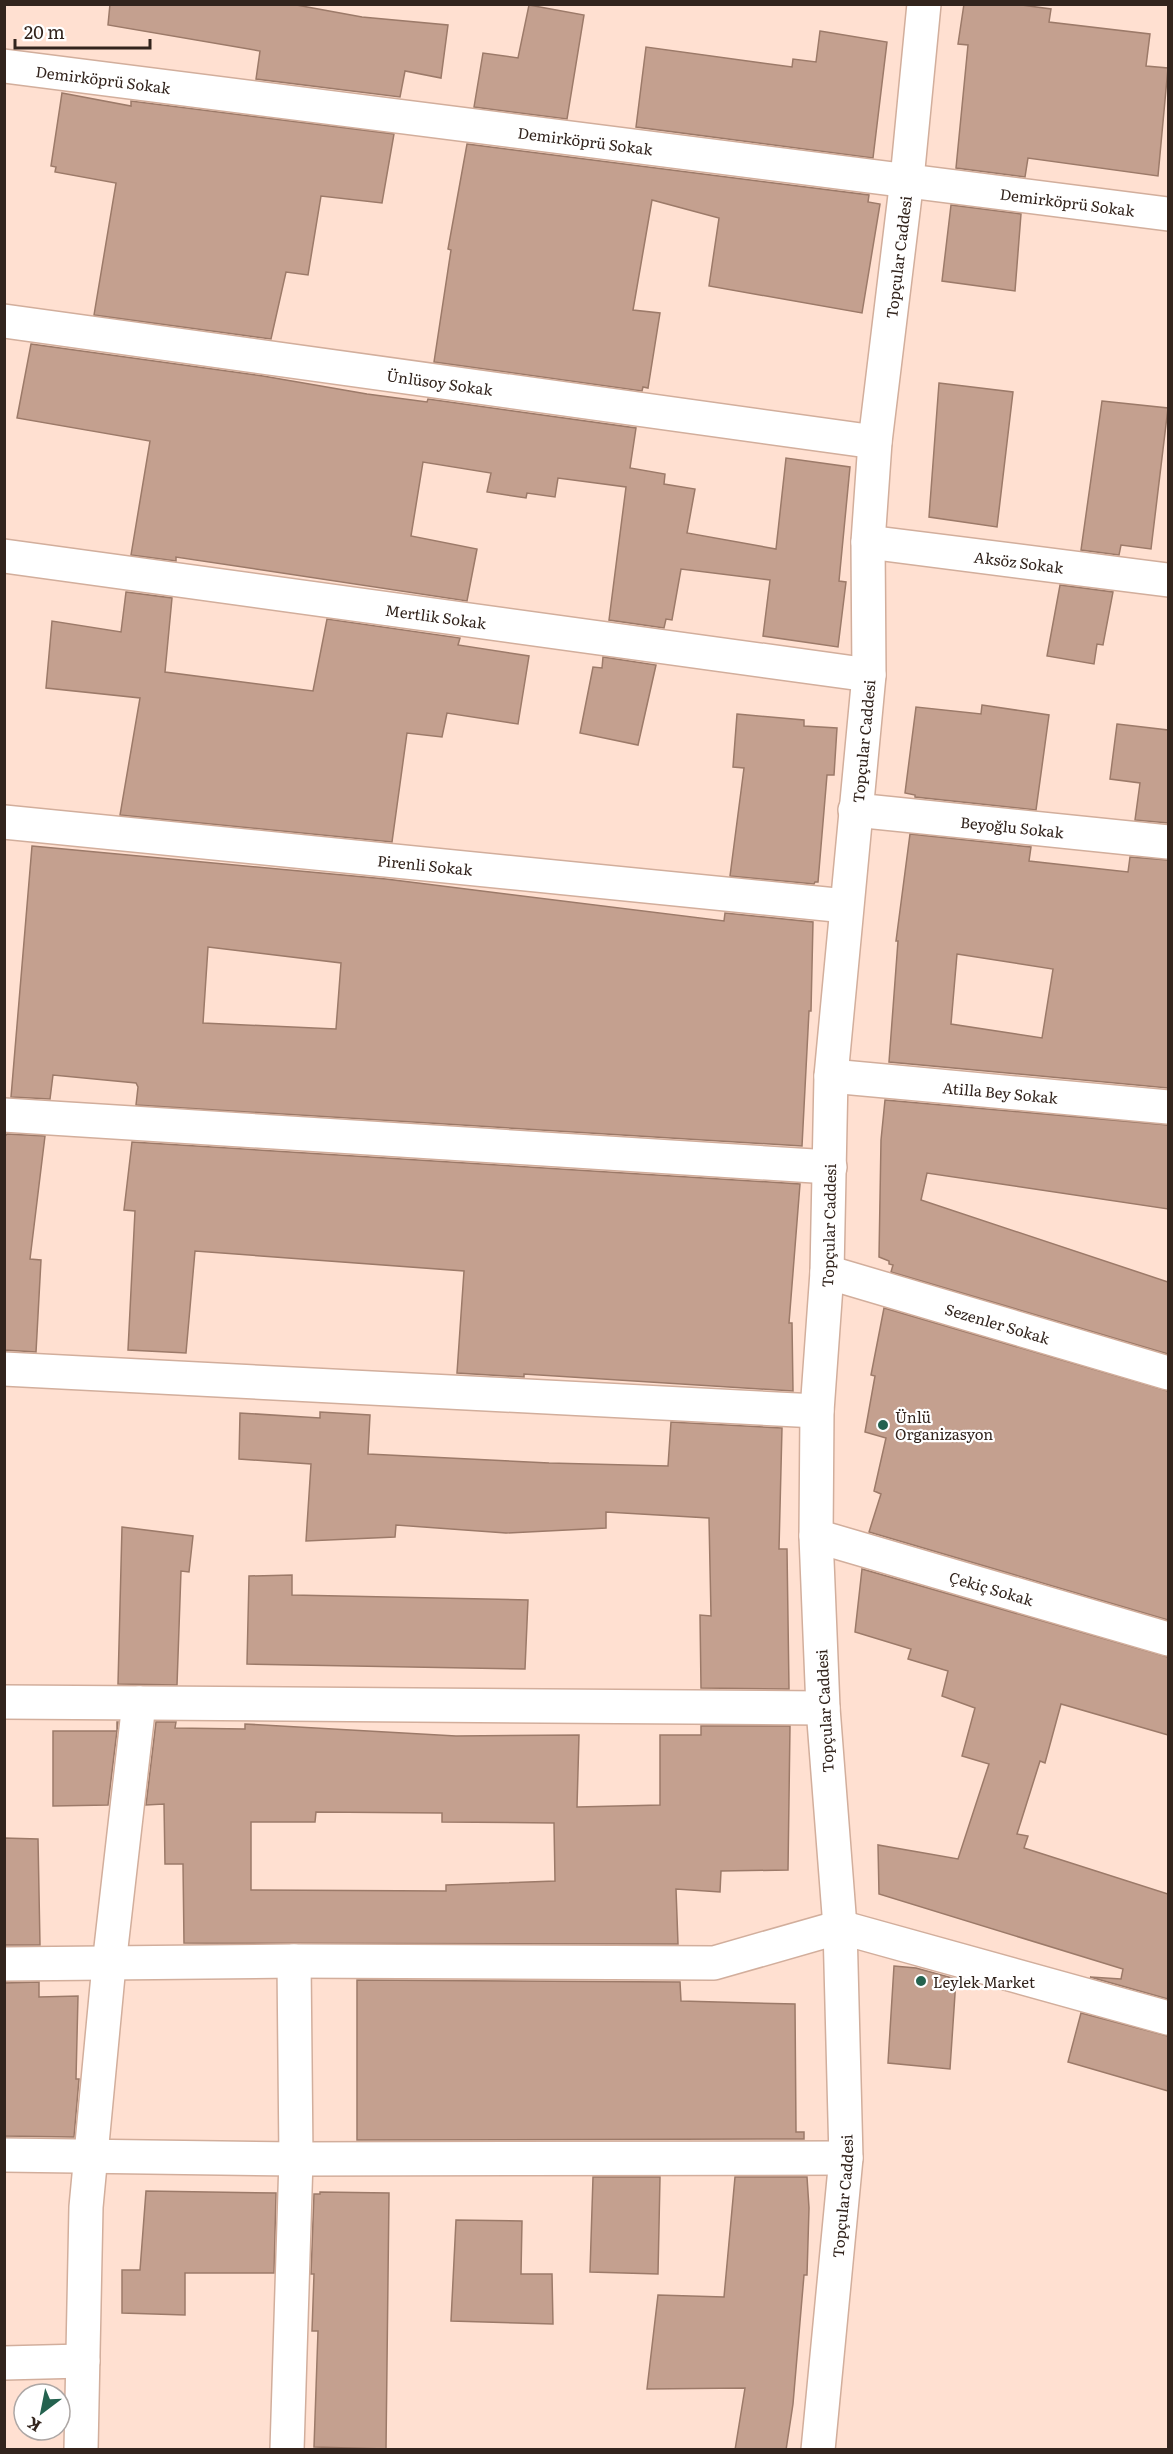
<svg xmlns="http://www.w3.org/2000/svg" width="1173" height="2454" viewBox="0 0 1173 2454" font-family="Literata,serif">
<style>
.building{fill:#c4a08f;stroke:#9c7a69;stroke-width:1.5;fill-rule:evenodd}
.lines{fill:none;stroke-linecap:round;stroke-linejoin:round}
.minor-casing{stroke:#d2ae9c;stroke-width:36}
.tertiary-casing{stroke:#d2ae9c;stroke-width:36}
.minor{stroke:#fff;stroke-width:33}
.tertiary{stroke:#fff;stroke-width:33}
.poi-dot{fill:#24624f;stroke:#fff;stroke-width:2}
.labels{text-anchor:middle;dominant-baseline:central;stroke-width:4.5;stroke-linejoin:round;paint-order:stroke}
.street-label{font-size:15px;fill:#32241d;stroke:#fff}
.poi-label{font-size:15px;fill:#32241d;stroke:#fff;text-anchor:start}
</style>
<rect width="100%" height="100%" fill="#ffe0d1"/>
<path class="building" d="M110,4H291L362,17L448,25L441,78L405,71L400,97L256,79L260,51L108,25Z
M964,4H1014L1051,9L1049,22L1150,34L1146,66L1168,68L1158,176L1028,158L1025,177L956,168L968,45L958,44Z
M529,5L584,15L567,119L474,107L483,53L518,58Z
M820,31L887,42L873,158L636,127L646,47L792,67L793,59L816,62Z
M62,93L131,106V101L394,134L382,203L321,196L308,275L286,272L271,339L94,315L116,183L55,172L56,167L51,166Z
M467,144L869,195L868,202L880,204L862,313L709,286L719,218L652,200L633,310L660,313L648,388L643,387L642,391L434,362L451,250L448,249Z
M951,205L1021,214L1015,291L942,281Z
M31,344L263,376L367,394L427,402L428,399L636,428L630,468L665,474L664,484L695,489L687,533L776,549L786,458L850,467L839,581L846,582L838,647L763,636L770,580L681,569L672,620L666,619L664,628L609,620L626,487L558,478L555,497L527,493L526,498L487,492L491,473L423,462L411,536L477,549L467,601L176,557V561L131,555L150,441L17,418Z
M939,383L1013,392L997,527L929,517Z
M1102,401L1168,408L1151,549L1121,545L1119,555L1081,550Z
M1060,585L1113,592L1103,645L1097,644L1094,664L1047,656Z
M126,592L172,598L165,672L313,691L327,619L460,638L458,645L529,656L518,724L447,713L442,737L407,733L392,842L120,815L140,698L46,688L52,621L121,632Z
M603,657L656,665L638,745L580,733L593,667L602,668Z
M982,705L1049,715L1036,810L915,797V795L905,793L916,707L981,714Z
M737,714L804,720V726L837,728L834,775H827L818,882H815L814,884L730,876L744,768L733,767Z
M1117,724L1168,730V823L1135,820L1140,783L1110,779Z
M910,834L1031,847L1029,861L1128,872L1130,857L1168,860V1088L889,1062L898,941H896ZM957,954L1053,969L1042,1038L951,1024Z
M32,846L386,879L724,921L725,913L813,922L811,1011H809L802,1146L136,1105L138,1087L136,1083L53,1075L50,1099L11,1097ZM208,947L341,963L336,1029L203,1023Z
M885,1100L1168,1125V1209L927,1173L921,1200L1168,1282V1354L891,1272L893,1265L889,1264V1261L879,1257L881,1140Z
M7,1134L45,1136L30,1259L41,1260L36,1352L4,1350V1137Z
M132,1142L800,1184L789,1323H792L793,1391L524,1374V1377L457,1373L464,1271L195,1251L186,1353L128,1350L135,1211L124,1210Z
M884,1308L1168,1391V1620L869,1532L881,1494L874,1491L886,1438L865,1432L875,1376L871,1375Z
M320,1412L370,1415L368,1454L549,1463L668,1466L671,1422L782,1428L779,1549H787L789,1689L701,1688L700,1615L711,1616L709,1518L606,1512V1528L506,1533L396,1525L395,1537L306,1541L311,1464L239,1459L240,1413L320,1418Z
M122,1527L193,1536L189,1572L181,1571L177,1685L118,1684Z
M862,1569L1168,1657V1735L1061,1704L1045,1763L1040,1761L1017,1834L1028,1836L1024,1848L1168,1894V1999L1090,1977L1121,1979L1123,1969L879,1894L878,1845L958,1859L989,1764L962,1756L975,1708L942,1696L948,1671L908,1659L911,1649L855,1632Z
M292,1575V1595L528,1600L525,1669L247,1664L249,1576Z
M117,1722H118L108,1805L53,1806V1731H117Z
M156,1722H176L175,1728L245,1729V1724L456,1736L579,1735L577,1807L660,1805V1735H701V1726H790L788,1870L721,1871L720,1892L676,1889L678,1944L184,1943L183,1864H165L164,1804L146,1805ZM316,1812L442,1813V1822L554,1823L555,1881L446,1885V1891L251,1890V1822H315Z
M4,1838L38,1839L40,1945H4Z
M894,1966L916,1968L956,1979L950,2069L888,2063Z
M357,1980L680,1982L681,2001L795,2004L796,2132H804V2139L357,2140Z
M39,1982V1997L78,1996L76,2079H79L74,2137L4,2136V1983Z
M1081,2013L1168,2036V2091L1068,2062Z
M593,2177H660L658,2274L590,2272Z
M735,2177H807L809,2208L807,2275H804L793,2404L786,2450H735L745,2388L647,2389L658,2295L724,2297Z
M146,2191L276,2193L274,2273H185V2315L122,2313V2270H140Z
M320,2192L389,2193L386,2449L314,2447L318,2331H312L314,2274H311L314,2194H320Z
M456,2220L522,2221L521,2274H552L553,2324L451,2321Z"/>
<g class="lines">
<g class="minor-casing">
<g id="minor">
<path id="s1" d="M4,66L1168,214"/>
<path id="s2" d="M4,321L875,442"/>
<path id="s3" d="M868,542L1168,580"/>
<path id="s4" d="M4,556L869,675"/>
<path id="s5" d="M855,810L1168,842"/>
<path id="s6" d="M4,822L846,906"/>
<path id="s7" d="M831,1076L1168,1107"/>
<path d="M4,1115L830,1167"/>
<path id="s8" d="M827,1272L1168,1373"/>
<path d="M4,1369L817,1411"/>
<path id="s9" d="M816,1536L1168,1639"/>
<path d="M4,1702L823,1708"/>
<path d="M4,1964L294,1961L714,1963L840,1927L1168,2018"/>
<path d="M4,2155L296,2159L846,2158"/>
<path d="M4,2363L83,2361"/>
<path d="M81,2450L86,2207L109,1965L139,1703"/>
<path d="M287,2450L296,2159L294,1961"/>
</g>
</g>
<g class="tertiary-casing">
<g id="tertiary">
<path id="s10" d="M818,2450L846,2158L840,1927L823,1708L816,1536L817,1411L827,1272L831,1076L869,675L868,542L875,442L907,179L924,4"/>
</g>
</g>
<use href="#minor" class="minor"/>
<use href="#tertiary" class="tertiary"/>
</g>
<g class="poi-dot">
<circle cx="883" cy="1425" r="6"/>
<circle cx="921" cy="1981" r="6"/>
</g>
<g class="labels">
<g class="street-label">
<text stroke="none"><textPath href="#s1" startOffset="100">Demirköprü Sokak</textPath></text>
<text stroke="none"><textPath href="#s1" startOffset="586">Demirköprü Sokak</textPath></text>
<text stroke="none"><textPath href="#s1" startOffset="1072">Demirköprü Sokak</textPath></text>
<text stroke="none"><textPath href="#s10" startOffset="2199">Topçular Caddesi</textPath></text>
<text stroke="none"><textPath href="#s2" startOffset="440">Ünlüsoy Sokak</textPath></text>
<text stroke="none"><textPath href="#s3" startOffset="152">Aksöz Sokak</textPath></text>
<text stroke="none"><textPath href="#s4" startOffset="436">Mertlik Sokak</textPath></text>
<text stroke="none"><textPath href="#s10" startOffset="1713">Topçular Caddesi</textPath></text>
<text stroke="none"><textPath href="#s5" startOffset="158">Beyoğlu Sokak</textPath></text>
<text stroke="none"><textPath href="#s6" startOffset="423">Pirenli Sokak</textPath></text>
<text stroke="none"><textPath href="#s7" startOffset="170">Atilla Bey Sokak</textPath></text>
<text stroke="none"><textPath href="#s10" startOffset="1227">Topçular Caddesi</textPath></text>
<text stroke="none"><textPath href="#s8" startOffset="178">Sezenler Sokak</textPath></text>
<text stroke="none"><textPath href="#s9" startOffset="183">Çekiç Sokak</textPath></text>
<text transform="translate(824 1711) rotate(-93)">Topçular Caddesi</text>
<text stroke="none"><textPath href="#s10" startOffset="255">Topçular Caddesi</textPath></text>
</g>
<g class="poi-label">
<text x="895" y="1416">Ünlü<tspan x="895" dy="17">Organizasyon</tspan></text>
<text x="933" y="1981">Leylek Market</text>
</g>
</g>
<rect width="1173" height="2454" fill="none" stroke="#32241d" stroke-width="12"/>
<g transform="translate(42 2412) rotate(212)"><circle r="28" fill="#ffffff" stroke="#ada7a5" stroke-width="1.5"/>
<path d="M0-4.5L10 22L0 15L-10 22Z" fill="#24624f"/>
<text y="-9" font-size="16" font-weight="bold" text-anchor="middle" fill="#32241d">K</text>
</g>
<path d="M15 39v9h135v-9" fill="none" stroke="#32241d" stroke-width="3"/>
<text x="24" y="39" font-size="18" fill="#32241d" stroke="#ffffff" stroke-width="4.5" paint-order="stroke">20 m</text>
</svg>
